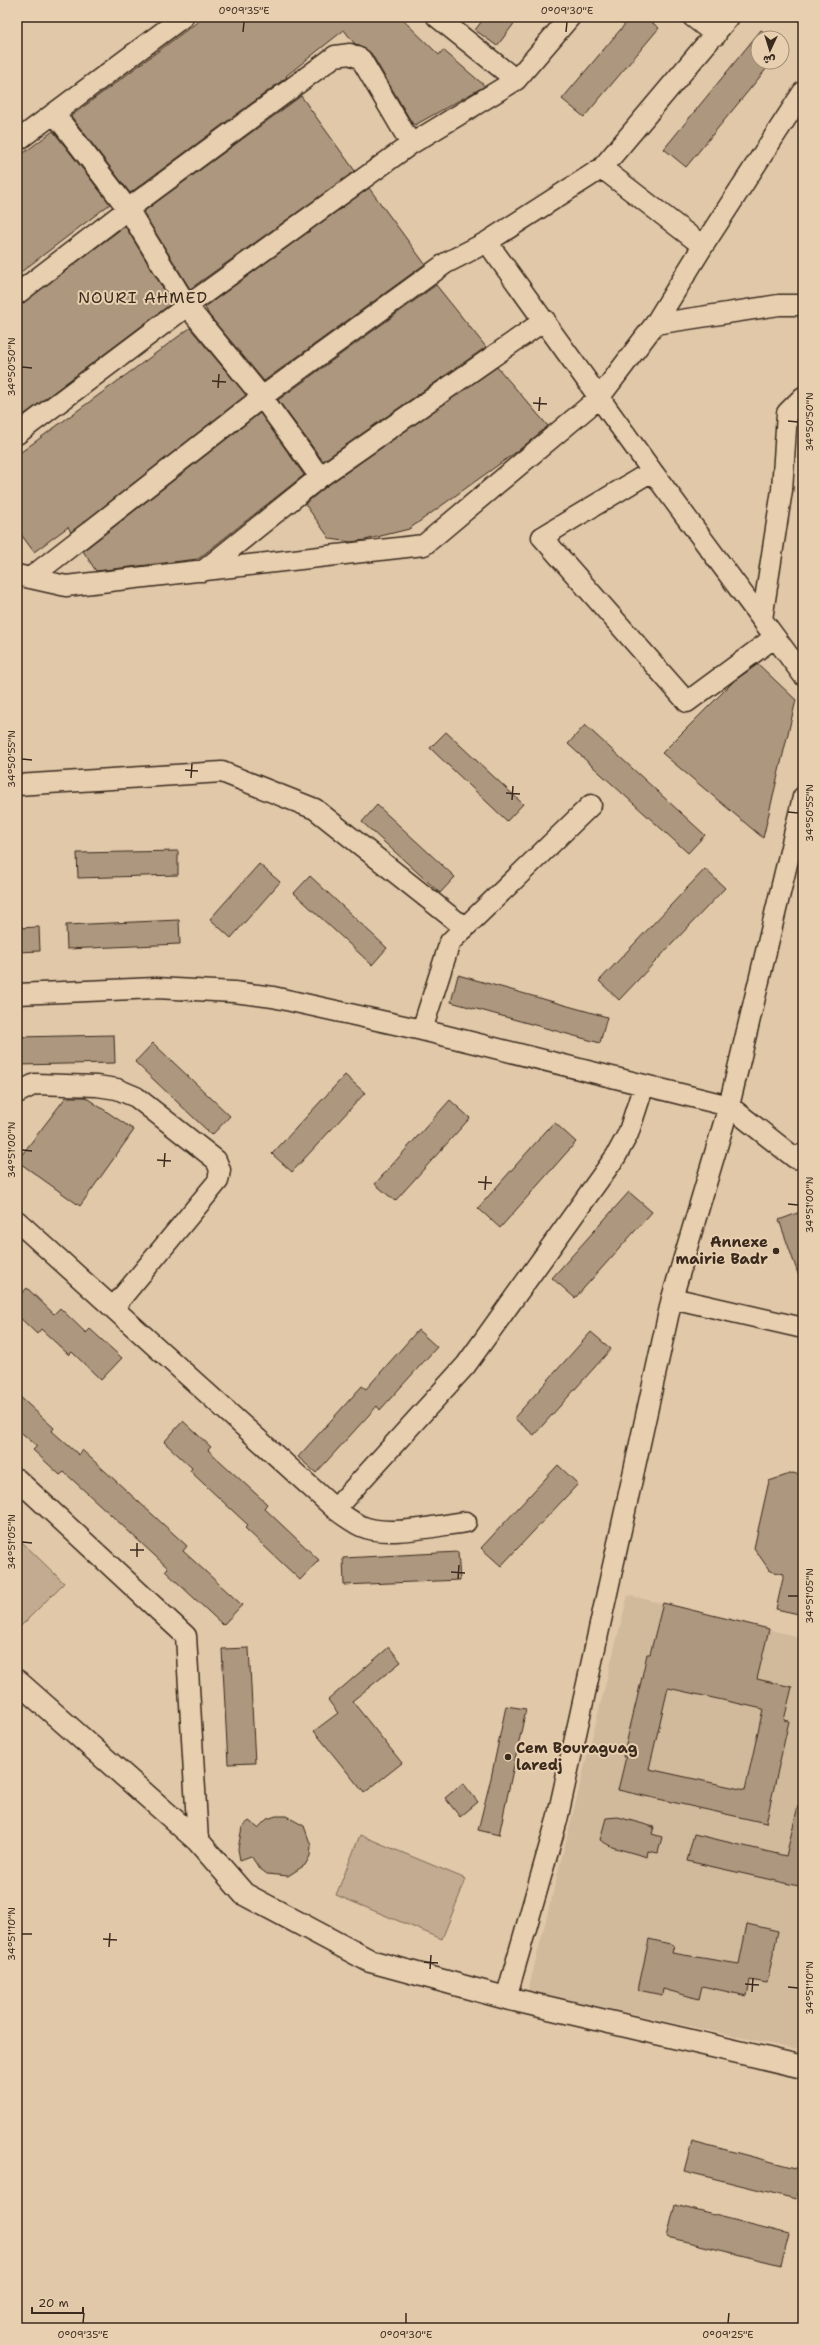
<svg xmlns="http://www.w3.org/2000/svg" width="820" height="2345" viewBox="0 0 820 2345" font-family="'Shantell Sans','Playpen Sans Arabic',sans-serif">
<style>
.built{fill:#d1b99c}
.green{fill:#c2ab90;stroke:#7e6a57}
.building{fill:#ad977e;stroke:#3b2a1e;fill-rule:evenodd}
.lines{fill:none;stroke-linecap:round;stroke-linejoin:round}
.street-casing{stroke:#3b2a1e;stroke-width:23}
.secondary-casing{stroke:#3b2a1e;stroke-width:25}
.street{stroke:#e7cfaf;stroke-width:20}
.secondary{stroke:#e7cfaf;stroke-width:22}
.ticks{fill:none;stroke:#3b2a1e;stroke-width:1.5}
.poi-dot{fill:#3b2a1e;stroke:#e7cfaf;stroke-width:1.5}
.labels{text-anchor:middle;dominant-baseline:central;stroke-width:4;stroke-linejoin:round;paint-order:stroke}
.poi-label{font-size:15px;font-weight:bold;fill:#3b2a1e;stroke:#e7cfaf;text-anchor:end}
.neighbourhood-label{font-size:16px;letter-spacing:1px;fill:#3b2a1e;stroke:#e7cfaf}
.neatline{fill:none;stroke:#3b2a1e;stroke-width:1.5}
.ticks-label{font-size:10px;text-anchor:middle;fill:#3b2a1e}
</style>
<rect width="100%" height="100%" fill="#e0c8a9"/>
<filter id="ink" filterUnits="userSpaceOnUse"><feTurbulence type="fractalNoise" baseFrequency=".025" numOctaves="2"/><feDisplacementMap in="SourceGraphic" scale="8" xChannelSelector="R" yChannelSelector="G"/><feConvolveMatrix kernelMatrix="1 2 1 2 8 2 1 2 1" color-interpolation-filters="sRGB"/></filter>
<g filter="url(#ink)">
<path class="built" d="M628,1595L803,1638V2051L528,1991Z"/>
<path class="green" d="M17,1537L64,1583L18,1629H17Z
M360,1835L466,1879L442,1939L336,1895Z"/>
<path class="building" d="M204,17H400L439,55L443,50L485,86L415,125L412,123L371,53L354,43L344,30L286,76L287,77L130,193L71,116Z
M485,17H519L497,46L475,30Z
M631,17H645L659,28L584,117L562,99Z
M761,30L772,38H758V62H772L686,167L664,149Z
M301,96L355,171L190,289L143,212Z
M53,131L110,204L17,275V158Z
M369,188L425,264L264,381L209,315L205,307Z
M125,226L172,303L17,420V307Z
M436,285L486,347L323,461L278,400Z
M190,328L246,395L71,532L68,527L34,552L17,529V455Z
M497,367L548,426L519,450L409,529L365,540L351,542L330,539L305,504L327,486Z
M260,413L304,475L198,559L96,571L83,551Z
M758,664L796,700L763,838L662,753L734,681Z
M585,725L705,835L688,853L568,744Z
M446,732L523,804L507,821L430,748Z
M377,805L455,877L440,893L362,822Z
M178,851V875L78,878L77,853Z
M259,864L280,882L231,938L210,919Z
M705,869L725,888L619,1000L599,981Z
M310,876L387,948L372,965L294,893Z
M179,920L180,944L67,949L66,925Z
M39,927L40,951L17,952V928Z
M458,975L607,1017L600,1043L451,1002Z
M114,1035L115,1063L17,1065V1037Z
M153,1043L230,1116L212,1135L135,1062Z
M345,1075L365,1093L292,1172L272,1154Z
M66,1097H85L134,1130L80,1206L17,1161Z
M450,1100L470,1118L395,1201L375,1184Z
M554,1122L576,1142L500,1228L478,1208Z
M629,1192L652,1212L575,1298L552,1278Z
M803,1211V1281L801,1282L779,1220Z
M27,1288L54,1314L60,1308L86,1333L90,1329L122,1358L101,1380L72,1352L69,1355L41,1329L37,1334L17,1315V1298Z
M418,1330L437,1347L380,1410L377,1406L316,1473L298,1457L362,1386L366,1389Z
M591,1332L611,1349L534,1435L514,1418Z
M17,1394L54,1428L52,1431L79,1455L82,1450L187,1546L183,1551L242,1605L223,1625L165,1571L168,1568L110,1514L64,1472L60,1475L33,1450L37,1446L17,1429Z
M183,1421L211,1447L208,1450L267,1504L264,1508L319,1560L300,1580L245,1528L248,1525L190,1471L192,1468L164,1442Z
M558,1465L578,1484L501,1566L481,1548Z
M793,1473L803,1476V1615L776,1609L784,1574L770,1571L754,1548L769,1481Z
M458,1552L460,1580L344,1585L343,1558Z
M663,1603L769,1629L757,1679L792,1687L784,1720L789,1721L766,1823L618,1790L626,1757H623L640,1686L647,1654H650ZM668,1688L763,1709L745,1790L649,1769Z
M389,1647L401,1662L352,1701L402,1763L364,1793L314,1731L338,1713L328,1700Z
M249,1648L255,1763L228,1764L222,1649Z
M506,1706L526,1709L499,1835L478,1830L491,1778Z
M463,1783L478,1802L460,1817L445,1798Z
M798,1806L803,1807V1887L687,1861L694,1834L786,1856Z
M276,1816H286L304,1826L311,1846L310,1856L305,1865L288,1876L267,1874L259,1868L251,1856L240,1860L238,1849L242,1827L249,1821L258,1828L267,1819Z
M618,1817L654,1827L652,1834L662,1837L658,1853L648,1851L647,1857L612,1847L600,1840L606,1818Z
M747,1924L778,1931L767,1983L750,1980L747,1996L702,1986L699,1999L663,1989L662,1995L638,1990L649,1939L674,1945L672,1953L739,1964Z
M692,2141L803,2170L796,2199L684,2171Z
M675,2205L789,2234L781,2265L667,2237Z"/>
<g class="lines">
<g class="street-casing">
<path id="street" d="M693,17L716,35
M516,80L570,17
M54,113L128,209L187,306L262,397L320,477
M17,141L183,17
M602,168L729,17
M487,242L652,471L803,675
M17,294L128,209L335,56L350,54L361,59L411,144
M655,324L779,305H803
M17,434L187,306L411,144L516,80L437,17
M652,471L542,537L687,702L775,637
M203,571L320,477L545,320
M17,575L66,586L424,545L599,398L655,324L703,246L803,92
M30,578L262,397L446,263L487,242L602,168L703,246
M762,619L782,490L787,413L803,397
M17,785L222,772L315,809L465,928
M17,994L156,988L234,992L273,997L422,1030L729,1106L795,1158L803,1154
M422,1030L450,942L591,805
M17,1093L35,1084L97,1086L117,1089L136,1097L216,1160L220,1170L218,1181L113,1308
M17,1221L335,1509C343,1515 352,1522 361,1526C387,1538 438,1525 466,1522
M672,1298L803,1328
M17,1479L186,1636L198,1841
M335,1509L466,1365L616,1156L628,1134L644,1085
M506,1998L557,1820L672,1298L729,1106L803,797"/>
</g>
<g class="secondary-casing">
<path id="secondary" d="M17,1681L198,1841L244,1894L370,1961L506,1998L803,2067"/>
</g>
<use href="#street" class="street"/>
<use href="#secondary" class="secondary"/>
</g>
</g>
<path class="ticks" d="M243,32L244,22M566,32L567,22M22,367L32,368M212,381L226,382M218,388L219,374M533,403L547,404M539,411L540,397M788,421L798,422M22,759L32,760M185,770L198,771M191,778L192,764M506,793L520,794M512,800L513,786M788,812L798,813M22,1150L32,1151M157,1160L171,1161M164,1167L165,1153M478,1182L492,1183M485,1190L486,1176M788,1204L798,1205M22,1542L32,1543M130,1550H144M137,1557V1543M451,1572L465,1573M458,1579L459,1565M788,1596H798M22,1934H32M103,1939L117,1940M109,1947L110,1933M424,1962L438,1963M430,1969L431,1955M745,1984L759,1985M788,1987L798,1988M752,1992L753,1978M83,2323L84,2313M406,2323V2313M728,2323L729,2313"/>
<g class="poi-dot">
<circle cx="776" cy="1251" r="4"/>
<circle cx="508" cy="1757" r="4"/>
</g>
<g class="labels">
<g class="poi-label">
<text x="768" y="1242">Annexe<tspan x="768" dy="17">mairie Badr</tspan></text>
<text x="516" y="1748" text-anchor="start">Cem Bouraguag<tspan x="516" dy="17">laredj</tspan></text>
</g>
<g class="neighbourhood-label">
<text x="143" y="297">NOURI AHMED</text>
</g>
</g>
<rect width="820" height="2345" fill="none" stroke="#e7cfaf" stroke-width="44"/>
<g transform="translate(770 50) rotate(184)"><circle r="19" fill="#e7cfaf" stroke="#a28d75"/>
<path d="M0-3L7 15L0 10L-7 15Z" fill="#3b2a1e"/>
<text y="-6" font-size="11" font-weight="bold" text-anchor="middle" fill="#3b2a1e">ش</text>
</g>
<path d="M32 2307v6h51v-6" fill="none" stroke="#3b2a1e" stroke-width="2"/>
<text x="38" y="2307" font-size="12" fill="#3b2a1e" stroke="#e7cfaf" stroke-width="3" paint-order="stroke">20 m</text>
<rect x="22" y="22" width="776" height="2301" class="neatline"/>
<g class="ticks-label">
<text x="244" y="14">0°09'35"E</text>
<text x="567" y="14">0°09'30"E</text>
<text transform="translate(11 367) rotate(-90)" y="4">34°50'50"N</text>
<text transform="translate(809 422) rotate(-90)" y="4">34°50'50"N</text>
<text transform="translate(11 759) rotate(-90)" y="4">34°50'55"N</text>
<text transform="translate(809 813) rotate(-90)" y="4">34°50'55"N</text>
<text transform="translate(11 1150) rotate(-90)" y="4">34°51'00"N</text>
<text transform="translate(809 1205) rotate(-90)" y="4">34°51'00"N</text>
<text transform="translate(11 1542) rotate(-90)" y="4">34°51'05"N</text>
<text transform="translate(809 1596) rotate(-90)" y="4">34°51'05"N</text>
<text transform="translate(11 1934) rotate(-90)" y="4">34°51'10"N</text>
<text transform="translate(809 1988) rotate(-90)" y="4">34°51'10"N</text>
<text x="83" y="2338">0°09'35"E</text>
<text x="406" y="2338">0°09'30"E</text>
<text x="728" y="2338">0°09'25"E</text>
</g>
</svg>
